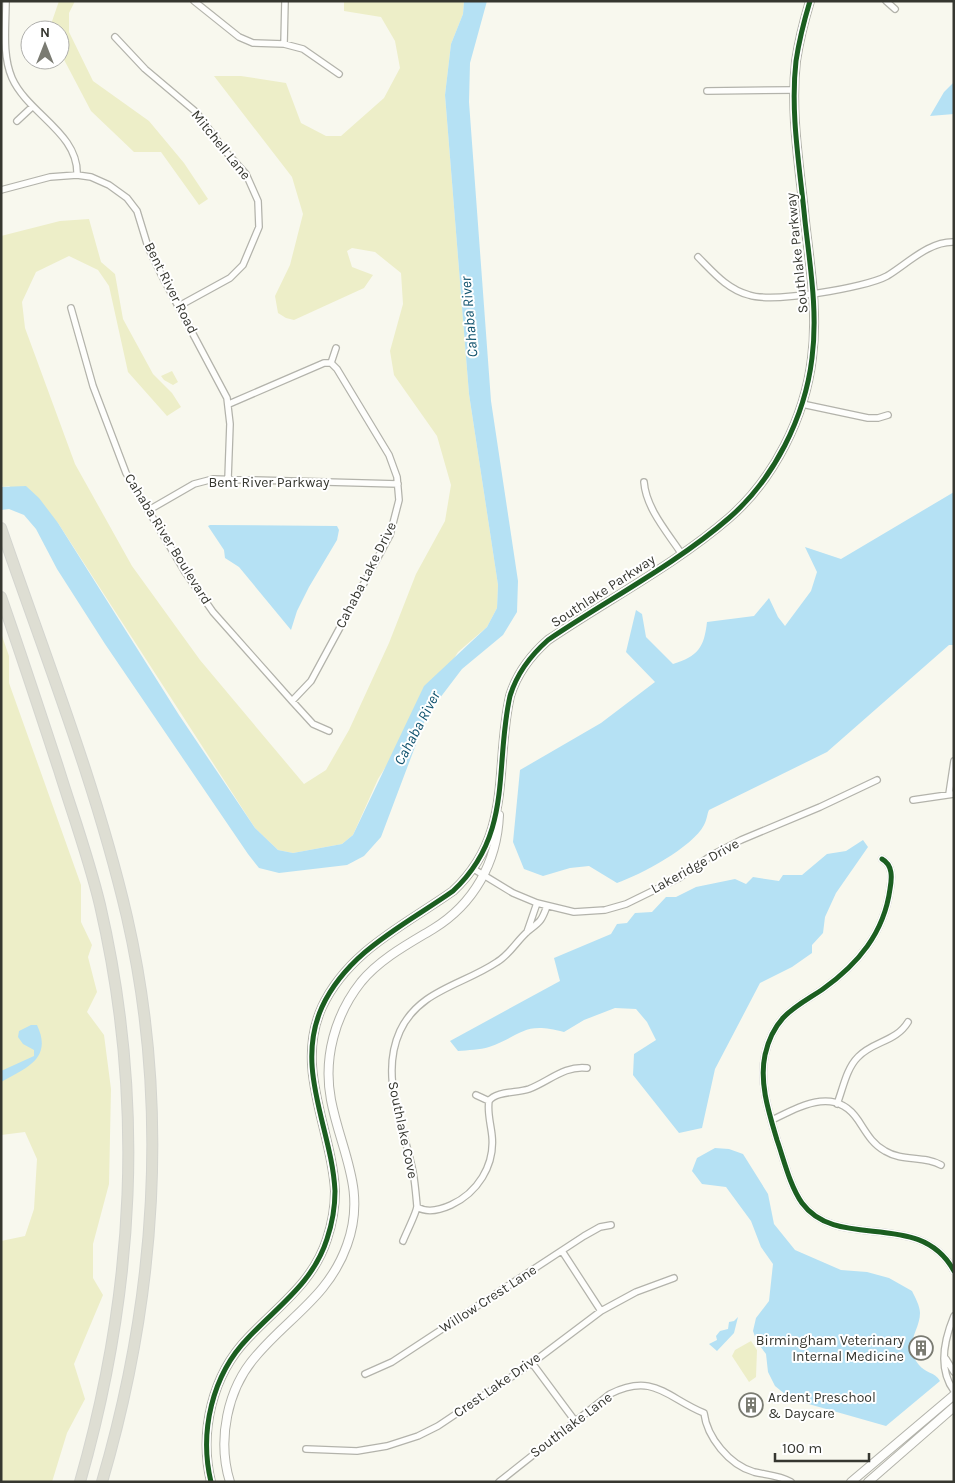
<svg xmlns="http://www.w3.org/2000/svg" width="955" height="1483" viewBox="0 0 955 1483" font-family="Karla,sans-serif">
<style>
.green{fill:#edeec8}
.water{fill:#b5e1f4}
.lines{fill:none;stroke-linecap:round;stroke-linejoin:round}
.street-casing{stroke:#b3b3ab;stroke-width:8}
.secondary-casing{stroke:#b3b3ab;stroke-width:10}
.highway-casing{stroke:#d4d5cf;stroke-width:12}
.street{stroke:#fefefc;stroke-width:5.5}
.secondary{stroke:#fefefc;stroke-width:8}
.highway{stroke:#deded3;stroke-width:10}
.cycleway-casing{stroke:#fff;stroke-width:8}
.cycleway{stroke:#1b5e20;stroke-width:5}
.labels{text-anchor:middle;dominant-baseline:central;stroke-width:4;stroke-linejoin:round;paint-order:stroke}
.street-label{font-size:14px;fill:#363730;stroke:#fff}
.poi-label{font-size:14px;fill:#363730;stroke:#fff;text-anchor:end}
.water-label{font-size:15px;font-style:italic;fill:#11536e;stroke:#fff}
</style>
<rect width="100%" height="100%" fill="#f8f8ee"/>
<path class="green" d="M59,1H75L69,13V32L93,81L149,121L184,163L208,199L199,205L161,152H134L91,111L60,52V30H49Z
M344,1H464L463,14L451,44L445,95L469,394L498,585L497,608L487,627L458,652L378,779L353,835L342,844L293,853L278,850L255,828L58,523L9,486L3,487L1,480V236L60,221L89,219L101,262L115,274L123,319L153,374L172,393L181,407L167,416L128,372L109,286L98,270L69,256L36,272L22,302L25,328L75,464L132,566L200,660L304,784L326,770L349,730L389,643L416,574L445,521L451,485L437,436L394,375L390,351L403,304L401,273L375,252L352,248L347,251L352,267L373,275L364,288L294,320L286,318L278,313L275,296L290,265L303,214L292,177L214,76H241L286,83L301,123L326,136H341L384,98L400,68L395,41L381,17L344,11Z
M172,371L178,382L173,385L164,380L161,376Z
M1,633L9,656V683L81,885V922L92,945L88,957L97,992L87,1012L104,1035L111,1089L109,1184L93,1244V1278L103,1295L74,1364L85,1399L67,1433L52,1482H1V1241L25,1236L34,1209L37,1159L25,1132L1,1135Z
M751,1341L757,1350L756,1377L749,1382L732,1356L735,1350Z"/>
<path class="water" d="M464,1H487L470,63L469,102L491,401L518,581L517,612L503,635L462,669L427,715L381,837L364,856L347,865L279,873L259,868L248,854L105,644L57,569L36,529L24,515L9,509L1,510V487L26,486L39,498L58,523L179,715L255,828L278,850L293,853L342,844L353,835L424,686L487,627L497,608L498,585L469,394L445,95L451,44L463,14Z
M954,82V114L930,116L944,92Z
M954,492V645H949L827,752L709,810C707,814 707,820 704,825C693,847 640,875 617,883L589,866L570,868L543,876L524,869L513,842L520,770L601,723L655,682L626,652L636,610L642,614L646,637L673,664C698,656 704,648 707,622L754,616L769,598L778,617L785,626L811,591L817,572L805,547L841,559Z
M210,525L337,526L339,530L337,540L309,587L297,611L291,630L239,567L225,558L224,550L208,526Z
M863,840L868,847L836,893L825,917L823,933L812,945V953L792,967L760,983L715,1069L702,1128L679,1133L633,1075L634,1054L656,1040L647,1022L636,1009L615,1008L584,1020L564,1032C523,1021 523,1035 489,1047C480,1050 468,1050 458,1051L450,1041L560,981L554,958L611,934L617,924L627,923L635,913L652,912L666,897H676L696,887L735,879L746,884L753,877L779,881L783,875H802L827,854L846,851Z
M31,1025H37C53,1059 26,1068 1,1082V1071L34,1056V1050L23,1044L18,1037L19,1031Z
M715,1148L729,1149L743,1154L768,1194L774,1224L795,1250L841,1270L867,1272L889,1278L912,1291C915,1297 920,1306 920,1313C920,1331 902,1345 919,1365C925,1373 935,1372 940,1381L886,1426L791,1399L775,1386L768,1372L766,1354L757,1342L753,1331L756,1318L769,1301L773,1264L761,1247L751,1221L726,1187L702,1184L692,1171L697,1158Z
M738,1317L734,1333L717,1351L709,1344L717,1340L716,1336L720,1331L728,1329L729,1322L734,1321Z"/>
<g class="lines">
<g class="street-casing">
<path id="street" d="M6,1C6,26 2,55 12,78C28,114 79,133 77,175
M194,1L239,37L253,43L284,44L303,49L339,74
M886,1L895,9
M115,37L145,69L196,112L226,152L246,174L258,201L259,227L243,265L230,278L179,306
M284,44L285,1
M707,91L794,90
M17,121L32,107
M1,190L50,177L77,175L91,177L109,185L127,198L137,211L148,247L161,274L227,398L230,424L228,479
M698,257C714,273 727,289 749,295C773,303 865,288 887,276C907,264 929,241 954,242
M71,308L93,386L126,473L185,572L213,612L292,701L313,724L329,731
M331,363L336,348
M229,404L324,363H331
M802,404L868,418H878L888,415
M644,482C646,508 667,532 681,553
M149,510L194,484L213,479L398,484
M292,701L311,681L390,535L399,500L397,477L389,455L337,369L331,363
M949,794L954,761
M913,800L954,794
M882,859C893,865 892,878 890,889C884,933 858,964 823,989C810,998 794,1006 783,1018C774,1028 768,1041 765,1055C759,1083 769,1113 777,1140C784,1160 790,1186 802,1203C838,1252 920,1208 954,1271
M472,868L513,893L537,903L574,912L605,910L626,904L679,878L712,855L741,840L820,807L877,780
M527,932L537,903
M476,1095L489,1101
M489,1101C496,1091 517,1093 529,1089C548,1082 565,1065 587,1068
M837,1104C843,1089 846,1069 858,1057C873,1041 896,1042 908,1022
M772,1120C799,1107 835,1085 858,1120C866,1132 872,1144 885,1151C903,1162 923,1155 941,1165
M417,1207C427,1213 440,1210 451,1205C477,1193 495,1166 492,1136C491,1125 487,1112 489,1101
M403,1241C406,1233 417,1212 417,1206C416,1195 415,1182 413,1172C404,1126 379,1077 400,1031C419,990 463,985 497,962C510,954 516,942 527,932C539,922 541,923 547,906
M562,1251L601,1311
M954,1316C944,1340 938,1369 954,1391
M946,1359L954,1372
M532,1363L575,1421
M365,1374L392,1362L584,1236L600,1227L611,1225
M306,1449L357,1451L387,1446L418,1436L438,1426L532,1363L601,1311L636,1292L674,1278
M499,1482L610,1394C654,1372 667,1398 704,1413C707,1437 729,1465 754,1472C766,1475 779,1475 791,1482"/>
</g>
<g class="secondary-casing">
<path id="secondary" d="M211,1482C199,1432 212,1375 248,1338C278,1306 313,1283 327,1239C332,1224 335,1208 335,1191C332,1129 294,1069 322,1007C348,951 405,925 453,891C514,834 494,767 510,696C517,673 531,655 548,640C607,600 676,564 729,518C774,479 805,417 812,358C818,312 810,266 805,221C800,168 790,114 796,61C799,41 804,21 810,1
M230,1482C217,1440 227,1389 256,1356C289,1317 329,1296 347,1245C367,1190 341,1152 331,1100C323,1058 335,1015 361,982C380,959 408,944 433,929C474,904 497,862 499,815
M851,1482L954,1395
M868,1482L954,1407"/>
</g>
<g class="highway-casing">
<path id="highway" d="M1,528C45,656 96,784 127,917C170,1105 156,1298 102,1482
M1,597C21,654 40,712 59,770C73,815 89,859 100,905C145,1100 135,1290 80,1482"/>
</g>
<use href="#street" class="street"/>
<use href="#secondary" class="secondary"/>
<use href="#highway" class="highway"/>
<g class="cycleway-casing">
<path id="cycleway" d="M882,859C893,865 892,878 890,889C884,933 858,964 823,989C810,998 794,1006 783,1018C774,1028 768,1041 765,1055C759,1083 769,1113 777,1140C784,1160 790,1186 802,1203C838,1252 920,1208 954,1271
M211,1482C199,1432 212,1375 248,1338C278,1306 313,1283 327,1239C332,1224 335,1208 335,1191C332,1129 294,1069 322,1007C348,951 405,925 453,891C514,834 494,767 510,696C517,673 531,655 548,640C607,600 676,564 729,518C774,479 805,417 812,358C818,312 810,266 805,221C800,168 790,114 796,61C799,41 804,21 810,1"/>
</g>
<use href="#cycleway" class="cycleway"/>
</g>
<defs>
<g id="building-ring" transform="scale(1.25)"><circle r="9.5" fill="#fff" stroke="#7a7b72" stroke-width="1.5"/><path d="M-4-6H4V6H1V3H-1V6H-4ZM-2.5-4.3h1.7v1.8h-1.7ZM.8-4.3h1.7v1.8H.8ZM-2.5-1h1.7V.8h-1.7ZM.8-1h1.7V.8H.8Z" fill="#7a7b72"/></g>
</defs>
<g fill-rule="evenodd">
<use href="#building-ring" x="921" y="1348"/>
<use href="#building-ring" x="751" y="1405"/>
</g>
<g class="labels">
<g class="street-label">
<text transform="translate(221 145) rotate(51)">Mitchell Lane</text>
<text transform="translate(797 253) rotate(-96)">Southlake Parkway</text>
<text transform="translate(171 288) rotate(63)">Bent River Road</text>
<text x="269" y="482">Bent River Parkway</text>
<text transform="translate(168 539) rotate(58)">Cahaba River Boulevard</text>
<text transform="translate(366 575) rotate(-63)">Cahaba Lake Drive</text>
<text transform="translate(603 591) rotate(-33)">Southlake Parkway</text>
<text transform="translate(695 866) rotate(-29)">Lakeridge Drive</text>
<text transform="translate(403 1130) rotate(78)">Southlake Cove</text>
<text transform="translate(488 1299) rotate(-33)">Willow Crest Lane</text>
<text transform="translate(497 1385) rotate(-35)">Crest Lake Drive</text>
<text transform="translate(571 1425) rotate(-37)">Southlake Lane</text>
</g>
<g class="poi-label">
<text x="904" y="1340">Birmingham Veterinary<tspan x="904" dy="16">Internal Medicine</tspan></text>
<text x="768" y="1397" text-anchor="start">Ardent Preschool<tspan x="768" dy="16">&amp; Daycare</tspan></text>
</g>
<g class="water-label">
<text transform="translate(469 317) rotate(-95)">Cahaba River</text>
<text transform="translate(417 728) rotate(-62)">Cahaba River</text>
</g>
</g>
<rect width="955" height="1483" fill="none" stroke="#363730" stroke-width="5"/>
<g transform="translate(45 45)"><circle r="24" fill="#ffffff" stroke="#afafac"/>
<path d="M0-4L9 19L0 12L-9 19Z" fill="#7a7b72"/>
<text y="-8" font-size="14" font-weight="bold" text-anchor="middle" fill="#363730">N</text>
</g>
<path d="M775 1453v8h94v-8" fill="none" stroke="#363730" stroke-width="2.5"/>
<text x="782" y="1453" font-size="15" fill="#363730" stroke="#ffffff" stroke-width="4" paint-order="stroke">100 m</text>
</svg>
